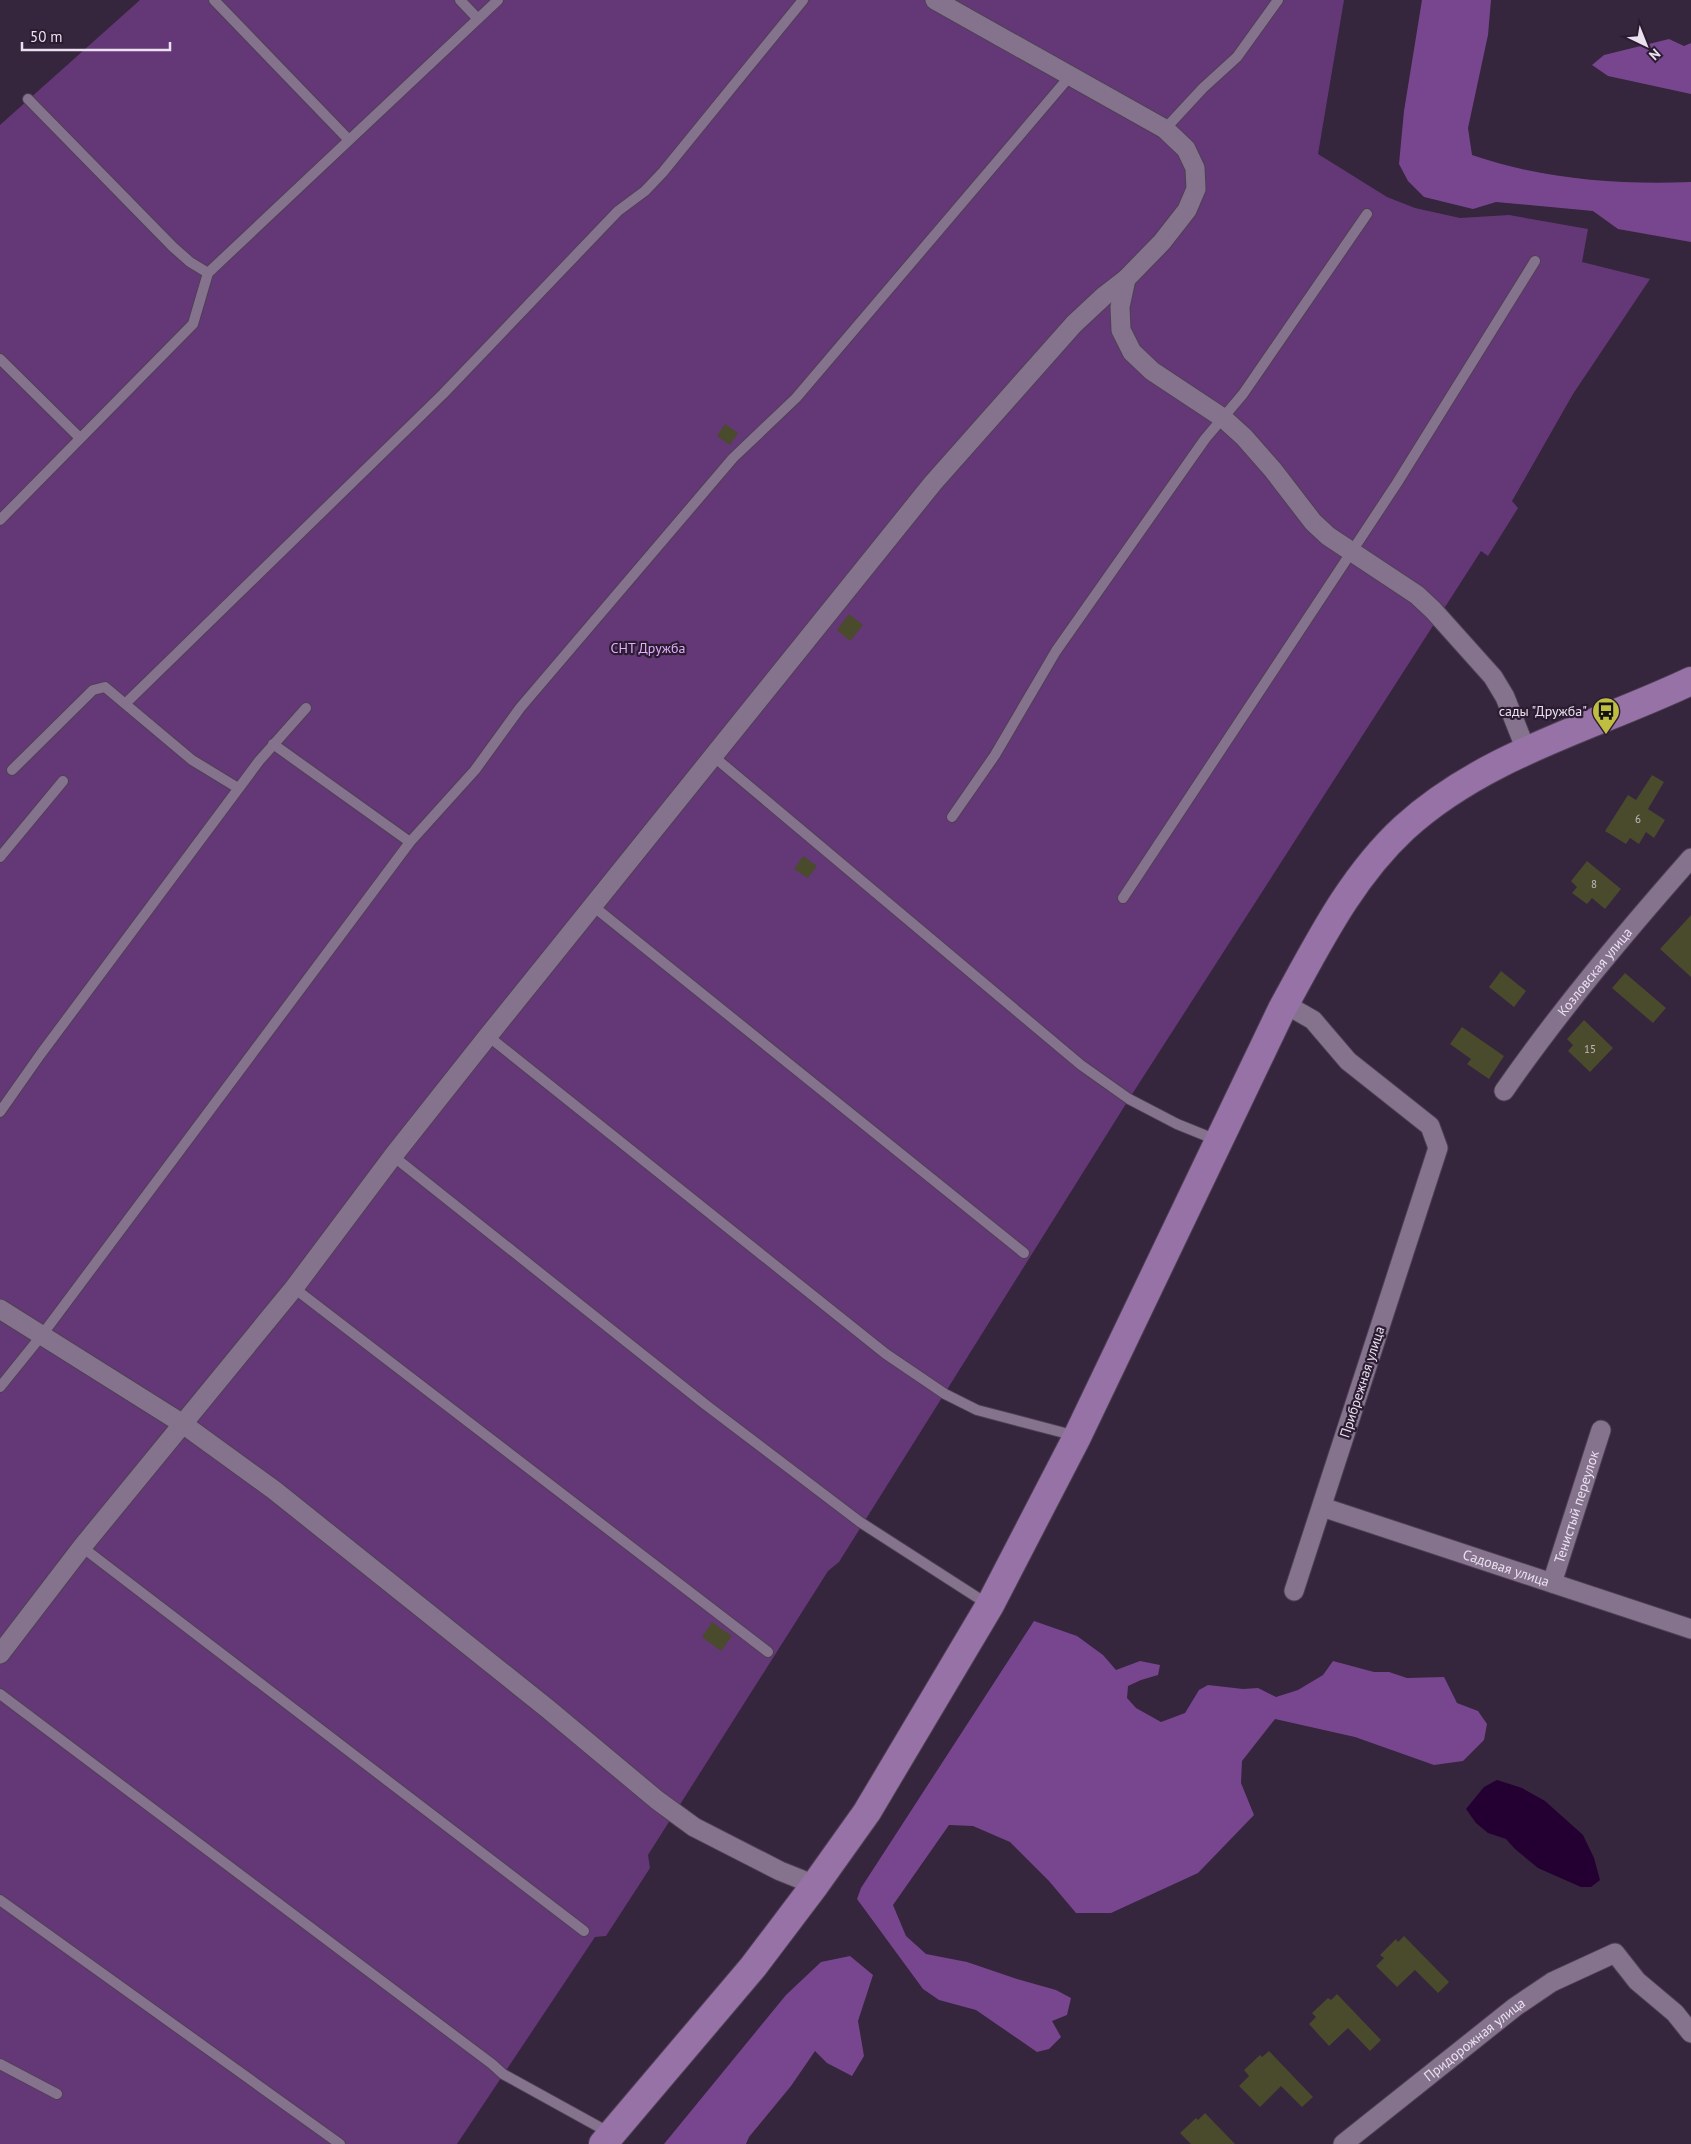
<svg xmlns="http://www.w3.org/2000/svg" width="1691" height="2144" viewBox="0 0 1691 2144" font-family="'PT Sans',sans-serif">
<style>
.green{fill:#643877}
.forest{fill:#78468e}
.water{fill:#240032}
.building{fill:#4a4a2c}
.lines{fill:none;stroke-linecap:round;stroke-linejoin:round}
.lane-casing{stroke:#4e4054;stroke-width:12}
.street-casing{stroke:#4e4054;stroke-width:21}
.secondary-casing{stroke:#4e4054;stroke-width:30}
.lane{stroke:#85738e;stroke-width:10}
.street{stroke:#85738e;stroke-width:19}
.secondary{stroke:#9672a7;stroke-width:28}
.labels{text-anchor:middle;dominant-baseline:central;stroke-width:4.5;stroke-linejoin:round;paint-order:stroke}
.number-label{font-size:11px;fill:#c2babe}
.park-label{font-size:14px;fill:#e3adfc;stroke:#2b1c32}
.poi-label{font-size:14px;fill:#eae0ef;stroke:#2b1c32;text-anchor:end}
.street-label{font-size:14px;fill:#eae0ef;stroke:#2b1c32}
</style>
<rect width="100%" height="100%" fill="#35253d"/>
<path class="green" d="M140,0H1344L1318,154L1387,197L1415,208L1460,218L1509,215L1588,229L1582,262L1650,279L1573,394L1512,501L1518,508L1488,556L1481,551L1129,1099L839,1562L828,1571L648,1855L650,1868L606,1936L595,1937L457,2144H0V125Z"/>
<path class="forest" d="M1422,0H1491L1488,35L1468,128L1472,155C1541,179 1618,185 1691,182V242L1618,229L1593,211L1496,202L1473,209L1424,197L1408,181L1399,164L1404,111Z
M1669,39L1684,46L1691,43V94L1608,76L1592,65L1604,55Z
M1034,1621L1077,1636L1103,1655L1116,1670L1140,1661L1160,1665L1158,1675L1141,1680L1128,1686L1127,1698L1136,1708L1161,1722L1185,1713L1199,1690L1208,1685L1243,1689L1258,1688L1276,1697L1298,1690L1323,1675L1333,1661L1374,1672H1389L1407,1678L1444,1677L1457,1703L1478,1711L1487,1724L1484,1740L1463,1761L1434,1765L1355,1737L1275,1719L1242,1761L1241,1783L1254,1815L1198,1873L1111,1913H1076L1049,1881L1010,1842L973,1826L949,1825L893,1905L906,1936L926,1954L967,1962L1017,1979L1056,1990L1071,1998L1067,2015L1052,2021L1061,2037L1049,2049L1037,2052L976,2010L939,2000L923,1989L857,1899L861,1888Z
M850,1956L873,1975L858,2021L864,2056L852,2076L827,2063L815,2051L791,2086L749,2137L746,2144H664L786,1995L821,1962Z"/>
<path class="water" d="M1497,1780L1522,1788L1545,1801L1583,1835L1594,1858L1600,1880L1591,1887H1581L1538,1868L1515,1849L1506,1839L1488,1833L1476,1823L1466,1809L1484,1787Z"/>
<path class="building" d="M725,424L738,433L730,445L717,436Z
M849,614L863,625L850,641L837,630Z
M1652,775L1664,782L1648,809L1665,820L1654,838L1646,832L1639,844L1630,838L1626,844L1605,831L1628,795L1636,800Z
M803,856L817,866L808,878L794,869Z
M1587,861L1621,889L1605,909L1592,898L1587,904L1572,893L1577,887L1571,881Z
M1691,915V977L1660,949Z
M1501,971L1526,991L1514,1007L1489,987Z
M1625,973L1666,1008L1653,1023L1612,988Z
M1584,1020L1613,1048L1590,1072L1568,1051L1573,1045L1567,1039Z
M1462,1027L1504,1056L1489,1079L1467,1064L1471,1059L1450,1044Z
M712,1622L732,1636L721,1651L702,1637Z
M1404,1936L1449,1982L1438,1993L1415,1970L1397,1987L1376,1966L1384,1958L1380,1955L1396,1939L1398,1942Z
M1337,1994L1381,2040L1370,2051L1348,2028L1329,2046L1309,2024L1316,2017L1312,2013L1328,1998L1331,2000Z
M1269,2051L1313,2097L1302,2107L1281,2086L1260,2107L1239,2086L1249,2076L1244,2070L1260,2055L1262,2057Z
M1205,2113L1235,2144H1191L1180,2133L1196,2118L1198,2120Z"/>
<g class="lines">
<g class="lane-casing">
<path id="lane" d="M214,0L349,140
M460,0L478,19
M28,99L173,247L190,262L208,273
M1165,129L1203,88L1237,57L1278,0
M0,359L80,438
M0,520L193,324L208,273L498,0
M126,703L443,394L618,211L645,191L663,172L803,0
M273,744L410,842
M713,756L1081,1065L1129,1099L1177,1124L1219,1141
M12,770L93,690L105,687L192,760L238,788
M952,817L995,755L1056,651L1205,439L1243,394L1367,214
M0,857L63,781
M1123,898L1397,483L1535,261
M593,906L1024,1253
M488,1036L886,1354L945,1394L977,1410L1076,1436
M0,1112L40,1055L259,761L306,708
M393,1156L706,1405L860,1522L989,1605
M294,1288L768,1652
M0,1387L42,1335L410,842L475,770L520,708L733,458L796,398L1070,76
M82,1547L584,1931
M0,1694L492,2064L503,2074L610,2133
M0,1900L340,2144
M0,2064L57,2094"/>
</g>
<g class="street-casing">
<g id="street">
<path d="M935,0L1165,129L1186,149L1195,168L1196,189L1187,210L1162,242L1126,279L1120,307L1121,330L1132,352L1152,371L1223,418L1244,437L1273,470L1313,522L1328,536L1417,595L1433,610L1493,677L1505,697L1526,750"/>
<path d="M1285,1004L1313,1020L1348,1061L1430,1126L1438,1148L1294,1591"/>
<path id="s1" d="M1504,1091C1561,1009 1625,933 1691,858"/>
<path d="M0,1309L183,1424L274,1490L548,1709L657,1800L694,1827L780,1871L815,1885"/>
<path id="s2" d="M1322,1507L1691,1629"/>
<path id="s3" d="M1552,1583L1601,1430"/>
<path d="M0,1654L82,1547L294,1288L393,1156L488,1036L933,483L1074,324L1104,296L1126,279"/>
<path id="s4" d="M1343,2144L1515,2007L1552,1982L1615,1953L1637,1981L1675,2013L1691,2033"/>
</g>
</g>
<g class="secondary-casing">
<path id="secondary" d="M603,2144L753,1967L815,1885L867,1812L990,1605L1077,1437L1282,1009C1317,946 1349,879 1404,828C1485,754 1594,727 1691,681"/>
</g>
<use href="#lane" class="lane"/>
<use href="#street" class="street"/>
<use href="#secondary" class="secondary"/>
</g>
<defs>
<g id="bus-pin" transform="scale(1.4375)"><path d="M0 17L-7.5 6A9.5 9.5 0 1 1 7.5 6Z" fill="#c0be41" stroke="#2b1c32"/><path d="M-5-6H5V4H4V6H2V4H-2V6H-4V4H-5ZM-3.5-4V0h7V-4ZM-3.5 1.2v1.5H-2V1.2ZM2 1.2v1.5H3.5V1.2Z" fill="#111"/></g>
</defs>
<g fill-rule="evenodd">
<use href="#bus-pin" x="1606" y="711"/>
</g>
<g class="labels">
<g class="number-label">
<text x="1638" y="819">6</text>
<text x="1594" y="884">8</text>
<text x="1590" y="1049">15</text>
</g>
<g class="park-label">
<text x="648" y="648">СНТ Дружба</text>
</g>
<g class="poi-label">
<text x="1587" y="711">сады "Дружба"</text>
</g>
<g class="street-label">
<text stroke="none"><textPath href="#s1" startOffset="150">Козловская улица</textPath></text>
<text transform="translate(1362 1382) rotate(-72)">Прибрежная улица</text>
<text stroke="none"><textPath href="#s3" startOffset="80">Тенистый переулок</textPath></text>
<text stroke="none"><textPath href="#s2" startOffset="194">Садовая улица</textPath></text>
<text stroke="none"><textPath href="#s4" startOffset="168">Придорожная улица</textPath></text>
</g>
</g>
<g transform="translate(1646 45) rotate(137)" stroke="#2b1c32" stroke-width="4" paint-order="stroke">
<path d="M0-4L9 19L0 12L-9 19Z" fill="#eae0ef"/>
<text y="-8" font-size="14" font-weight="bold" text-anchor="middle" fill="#eae0ef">N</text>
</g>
<path d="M22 42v8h148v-8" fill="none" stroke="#eae0ef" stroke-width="2.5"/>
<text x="30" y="42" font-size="15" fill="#eae0ef" stroke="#2b1c32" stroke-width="4" paint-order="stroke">50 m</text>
</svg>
